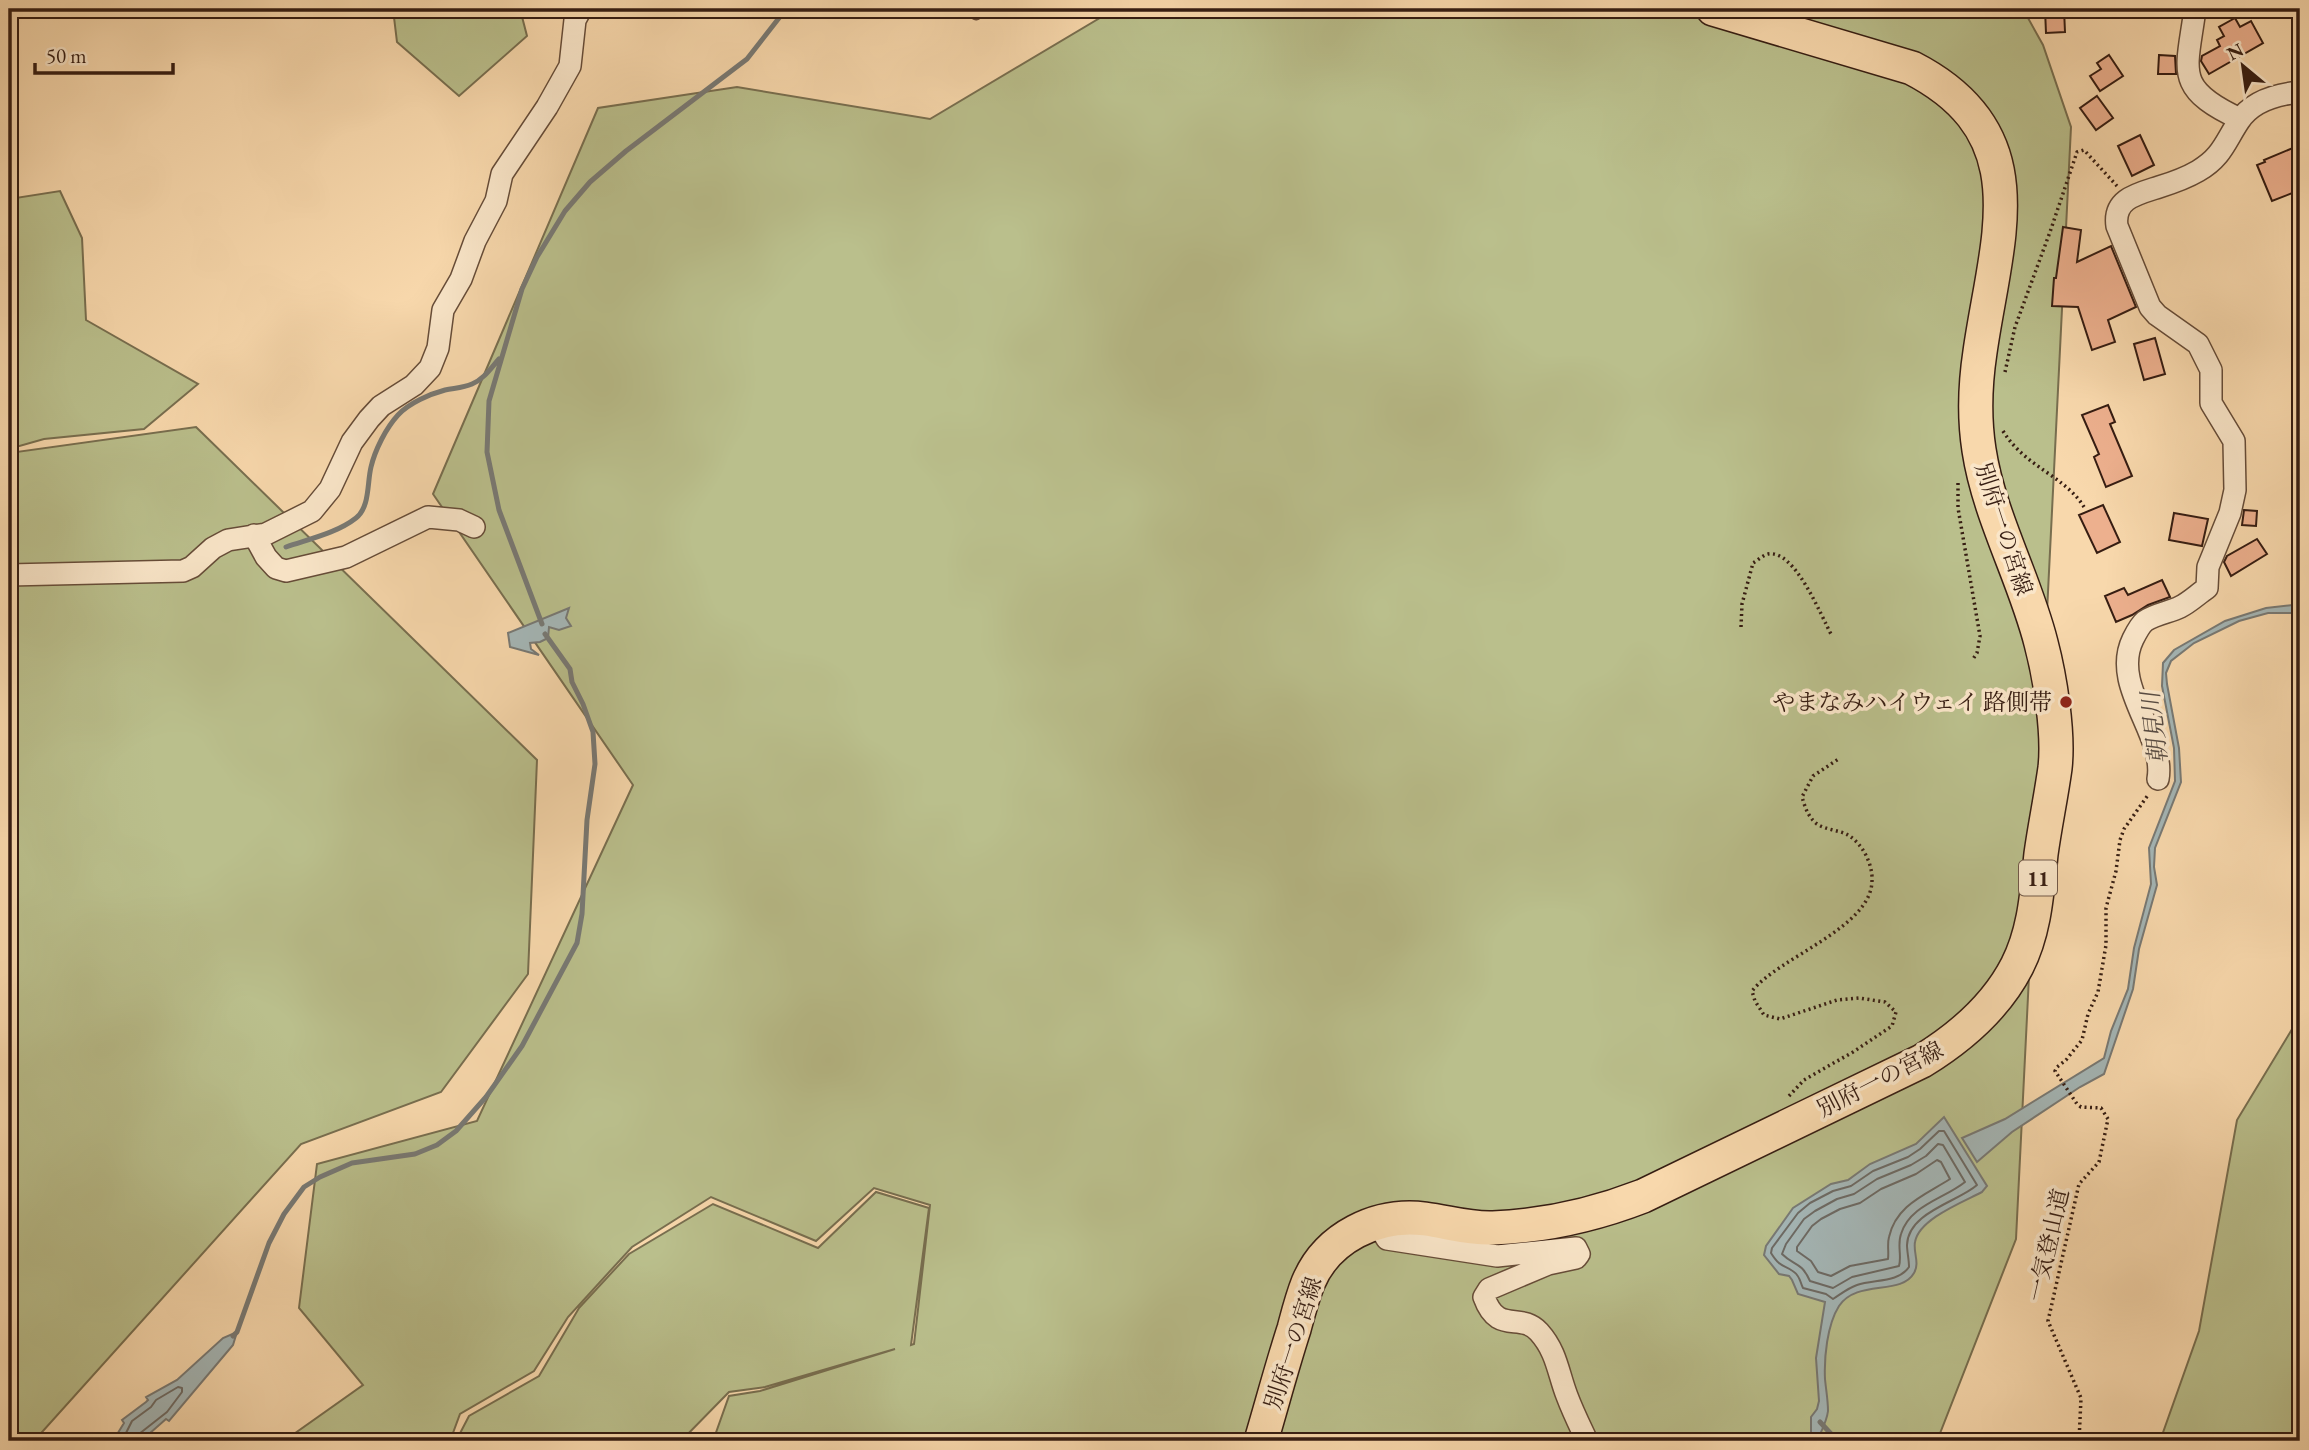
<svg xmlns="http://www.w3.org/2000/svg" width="2309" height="1450" viewBox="0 0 2309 1450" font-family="'EB Garamond','Noto Serif JP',serif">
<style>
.green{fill:#babf8c;stroke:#786e4f;stroke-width:2}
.water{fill:#a4b6b6;stroke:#787974;stroke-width:2}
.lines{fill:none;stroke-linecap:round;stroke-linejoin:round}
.shore{stroke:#6d6a64;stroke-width:2}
.stream{stroke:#787974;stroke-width:5}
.building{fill:#edb08e;stroke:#361d12;stroke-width:2}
.service-casing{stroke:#664c38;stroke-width:13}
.minor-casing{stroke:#664c38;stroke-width:24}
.primary-casing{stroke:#361d12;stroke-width:36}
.path{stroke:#361d12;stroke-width:3.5;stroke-dasharray:2 3.5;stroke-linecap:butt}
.service{stroke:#fae6c9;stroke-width:10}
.minor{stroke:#fae6c9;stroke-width:21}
.primary{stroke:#f8d8ac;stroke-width:33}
.poi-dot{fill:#8f2418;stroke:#fae6c9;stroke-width:2.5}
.labels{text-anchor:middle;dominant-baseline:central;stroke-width:7;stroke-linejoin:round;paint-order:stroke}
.shield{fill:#fae6c9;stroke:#715949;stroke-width:2}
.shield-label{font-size:21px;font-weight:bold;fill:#361d12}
.street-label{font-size:23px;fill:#361d12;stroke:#fae6c9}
.poi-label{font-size:23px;fill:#361d12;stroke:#fae6c9;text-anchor:end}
.water-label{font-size:24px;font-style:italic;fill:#574b43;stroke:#fae6c9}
</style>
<rect width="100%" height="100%" fill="#f8d8ac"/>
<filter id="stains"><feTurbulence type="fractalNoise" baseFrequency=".00286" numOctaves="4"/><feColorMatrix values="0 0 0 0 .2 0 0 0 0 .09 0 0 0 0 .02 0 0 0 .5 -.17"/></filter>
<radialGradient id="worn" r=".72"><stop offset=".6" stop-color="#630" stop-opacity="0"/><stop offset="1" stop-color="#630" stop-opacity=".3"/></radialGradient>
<path class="green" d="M393,9H520L527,36L459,96L397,42Z
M1115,9H2023L2043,45L2071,127L2016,1239L1937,1441H713L729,1396L760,1391L895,1349L765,1387L729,1392L681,1441H456L469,1416L539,1376L579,1308L629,1254L713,1204L818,1248L876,1192L929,1208L911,1345L914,1344L930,1205L874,1188L816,1241L711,1197L632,1247L568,1317L534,1371L460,1414L450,1441H284L363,1385L299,1308L317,1164L477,1121L633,785L433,494L598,108L737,87L930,119Z
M60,191L82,238L86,320L198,384L144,429L44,439L9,449V199Z
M196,427L537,760L528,974L441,1092L301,1144L34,1441H9V453Z
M2300,1016V1441H2160L2199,1331L2237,1120Z"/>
<path class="water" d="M2293,605L2300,607V613H2268L2239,621L2194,643L2171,661L2166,673L2167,684L2179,748L2181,782L2155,848L2154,867L2157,885L2139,949L2133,989L2104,1074L2080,1087L2012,1132L1977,1162L1962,1138L2005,1119L2104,1058L2111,1031L2128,989L2134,948L2151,884L2149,848L2175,781L2174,748L2162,686L2163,663L2174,650L2225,621L2266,608Z
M569,608L566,618L571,626L559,630L549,627L548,638L540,642L530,643L531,649L539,655L510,647L508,633Z
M1944,1117L1987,1186L1982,1192C1963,1202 1919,1219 1915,1242C1913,1252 1920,1263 1914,1273C1901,1296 1857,1279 1839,1306C1827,1325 1824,1358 1825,1379C1826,1390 1828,1400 1828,1411C1827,1421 1821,1432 1817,1441H1811V1417L1817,1409L1819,1401L1816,1358L1825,1302L1798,1294L1792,1280L1789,1276L1779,1274L1764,1255L1766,1246L1793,1208L1831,1184L1848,1180L1870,1164L1916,1144Z
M237,1332L233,1345L169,1421L166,1419L141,1441H113L124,1423L122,1420L146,1402L148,1400L146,1397L177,1380L223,1338Z"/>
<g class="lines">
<path class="shore" d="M1939,1131H1944L1977,1185C1958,1202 1908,1212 1907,1245C1907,1252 1909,1259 1909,1267C1898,1283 1874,1279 1857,1285C1848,1288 1841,1294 1833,1299L1826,1294L1803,1288C1800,1282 1800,1276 1794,1272C1784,1264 1781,1269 1771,1253L1772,1248L1798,1213L1810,1203L1833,1191L1851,1186L1873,1171L1908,1157L1920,1149Z
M1938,1144L1943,1145L1965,1182C1944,1199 1910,1205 1901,1234C1897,1245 1902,1256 1899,1266L1852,1277L1833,1288L1810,1281C1801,1261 1794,1266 1782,1254L1786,1244L1804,1219L1815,1211L1837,1199L1854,1194L1877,1179L1911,1165L1926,1156Z
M1937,1160L1941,1162L1950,1179C1925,1195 1896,1205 1889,1237C1887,1244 1889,1252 1888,1259L1850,1266L1831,1276L1818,1272L1811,1261L1797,1251V1247L1812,1226L1821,1219L1840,1209L1860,1203L1881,1189L1916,1174Z
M122,1441L132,1421L151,1407L156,1400L178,1387L182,1388V1392L167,1412L139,1434L137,1441"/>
<path class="stream" d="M286,547C309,539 337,533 356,518C370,507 367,483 371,467C375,450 386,428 398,415C409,403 430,394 445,390C454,388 463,388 472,384C484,379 491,368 499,359
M542,624L499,510L487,452L489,401L522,289L537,257L565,211L590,182L626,151L747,59L786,9
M233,1336L237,1332L269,1243L284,1214L304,1187L320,1177L352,1163L415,1154L437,1145L456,1131L486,1097L522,1046L577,943L582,914L587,820L595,764L593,732L583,704L572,682L570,669L545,634
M1820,1422L1833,1436L1835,1441"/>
</g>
<path class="building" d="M2045,9H2064L2065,32L2046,33Z
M2235,18L2240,27L2251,21L2263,43L2209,74L2201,61L2202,56L2220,46L2217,40L2224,36L2219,27Z
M2109,55L2123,76L2100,91L2090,76L2101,69L2097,63Z
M2159,55L2175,56L2176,74H2158Z
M2097,96L2113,118L2096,130L2080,108Z
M2140,135L2154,165L2132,176L2118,146Z
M2300,145V190L2272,201L2257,165L2265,162L2264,160Z
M2063,227L2081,230L2077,262L2111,246L2136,307L2108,320L2115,342L2092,350L2078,307L2052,306L2054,278H2056Z
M2155,338L2165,374L2144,380L2134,344Z
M2108,405L2115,422L2110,424L2132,476L2106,487L2094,457L2099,454L2082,415Z
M2103,505L2120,542L2097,553L2079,515Z
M2244,510L2257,511L2256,526L2242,525Z
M2174,513L2208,519L2202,546L2169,540Z
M2257,539L2267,554L2231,576L2224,562L2227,556Z
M2162,580L2170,597L2148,605L2132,615L2116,622L2105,596L2124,588L2128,595Z"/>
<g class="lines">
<g class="service-casing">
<path id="service" d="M976,14L980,9"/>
</g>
<g class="minor-casing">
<path id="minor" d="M2195,9C2187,71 2173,88 2240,119
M254,535L266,557L276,568L286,571L346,557L428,517L459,520L474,527
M9,575L183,571L192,567L213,548L228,540L266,534L312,511L330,489L352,442L369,419L381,406L414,385L430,368L438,348L443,310L461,279L475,241L496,201L502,174L547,107L570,66L575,20L581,9
M2158,779C2166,735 2110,686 2133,639C2136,633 2140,625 2145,621C2155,614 2170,612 2180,607C2190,602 2198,594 2207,588L2208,567L2230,513L2235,490L2234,441L2211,403V370L2198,344L2157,315L2150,307L2117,226C2113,199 2137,194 2159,187C2172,183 2186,178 2198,171C2222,157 2225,142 2239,121C2252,101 2278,94 2300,92
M1376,1221L1387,1239L1497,1256L1576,1248L1579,1254L1576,1258L1548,1264L1489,1289L1484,1297C1498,1336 1520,1311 1539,1332C1557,1352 1558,1373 1567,1396C1573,1412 1580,1426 1587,1441"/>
</g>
<g class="primary-casing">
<path id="primary" d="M1261,1441C1272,1404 1282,1366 1294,1329C1298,1314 1302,1298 1308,1283C1327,1237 1377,1213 1425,1219C1448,1222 1469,1229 1493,1228C1545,1226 1594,1215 1643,1196L1922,1061C1961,1037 1996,1007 2017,966C2035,931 2037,892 2041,854C2045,825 2051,797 2055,768C2059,733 2050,677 2041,643C2025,579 1989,516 1979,450C1974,418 1975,385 1980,352C1996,239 2040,134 1912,68L1713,9"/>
</g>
<path class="path" d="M2005,372L2015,327L2050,232L2077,152L2084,150L2117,186
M2003,431C2025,467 2065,476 2084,507
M1958,483V508L1980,636L1977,653L1973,659
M1741,627L1742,604L1753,563C1757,561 1763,555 1768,554C1795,549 1821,616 1832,636
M1789,1096L1804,1080L1853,1052L1892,1026L1896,1012L1885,1002L1859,998L1837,1000L1780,1019L1764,1015L1755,1001L1752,991C1779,957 1871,928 1872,881C1873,865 1863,844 1848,835C1839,830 1826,830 1817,824C1808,817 1805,807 1802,797L1813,776L1840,758
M2079,1441L2081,1398L2048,1321L2079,1184L2099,1162L2108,1119L2101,1108L2081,1107L2077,1104L2055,1071L2057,1067L2066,1060L2082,1040L2088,1014L2098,992L2106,945V908L2116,871L2120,840L2124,829L2148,795"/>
<use href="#service" class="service"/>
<use href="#minor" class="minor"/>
<use href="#primary" class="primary"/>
</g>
<circle class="poi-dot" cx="2066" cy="702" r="7"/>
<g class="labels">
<rect class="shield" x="2019" y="860.5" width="38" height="35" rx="5"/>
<g class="shield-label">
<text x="2038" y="878">11</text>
</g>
<g class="street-label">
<text transform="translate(2004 529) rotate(72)">別府一の宮線</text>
<text transform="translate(1880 1079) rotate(-27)">別府一の宮線</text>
<text transform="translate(2048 1245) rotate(-77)">一気登山道</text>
<text transform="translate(1293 1343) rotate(-72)">別府一の宮線</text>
</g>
<g class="poi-label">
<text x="2052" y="702">やまなみハイウェイ 路側帯</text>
</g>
<g class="water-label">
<text transform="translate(2154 728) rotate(-97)">朝見川</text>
</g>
</g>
<rect width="2309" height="1450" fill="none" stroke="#f8d8ac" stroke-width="35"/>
<rect x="10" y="10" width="2288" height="1429" fill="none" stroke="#361d12" stroke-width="3.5"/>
<rect x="18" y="18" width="2274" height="1415" fill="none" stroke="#361d12" stroke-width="2"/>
<g transform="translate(2243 66) rotate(331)" stroke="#fae6c9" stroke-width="5" paint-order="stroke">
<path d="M0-5L12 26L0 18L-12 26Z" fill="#361d12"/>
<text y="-10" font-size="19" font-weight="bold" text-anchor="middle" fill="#361d12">N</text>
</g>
<path d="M35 63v10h138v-10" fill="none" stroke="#361d12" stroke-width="3.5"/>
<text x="46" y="63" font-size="21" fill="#361d12" stroke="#fae6c9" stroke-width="5" paint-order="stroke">50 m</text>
<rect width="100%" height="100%" filter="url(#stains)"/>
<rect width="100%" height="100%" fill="url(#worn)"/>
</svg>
